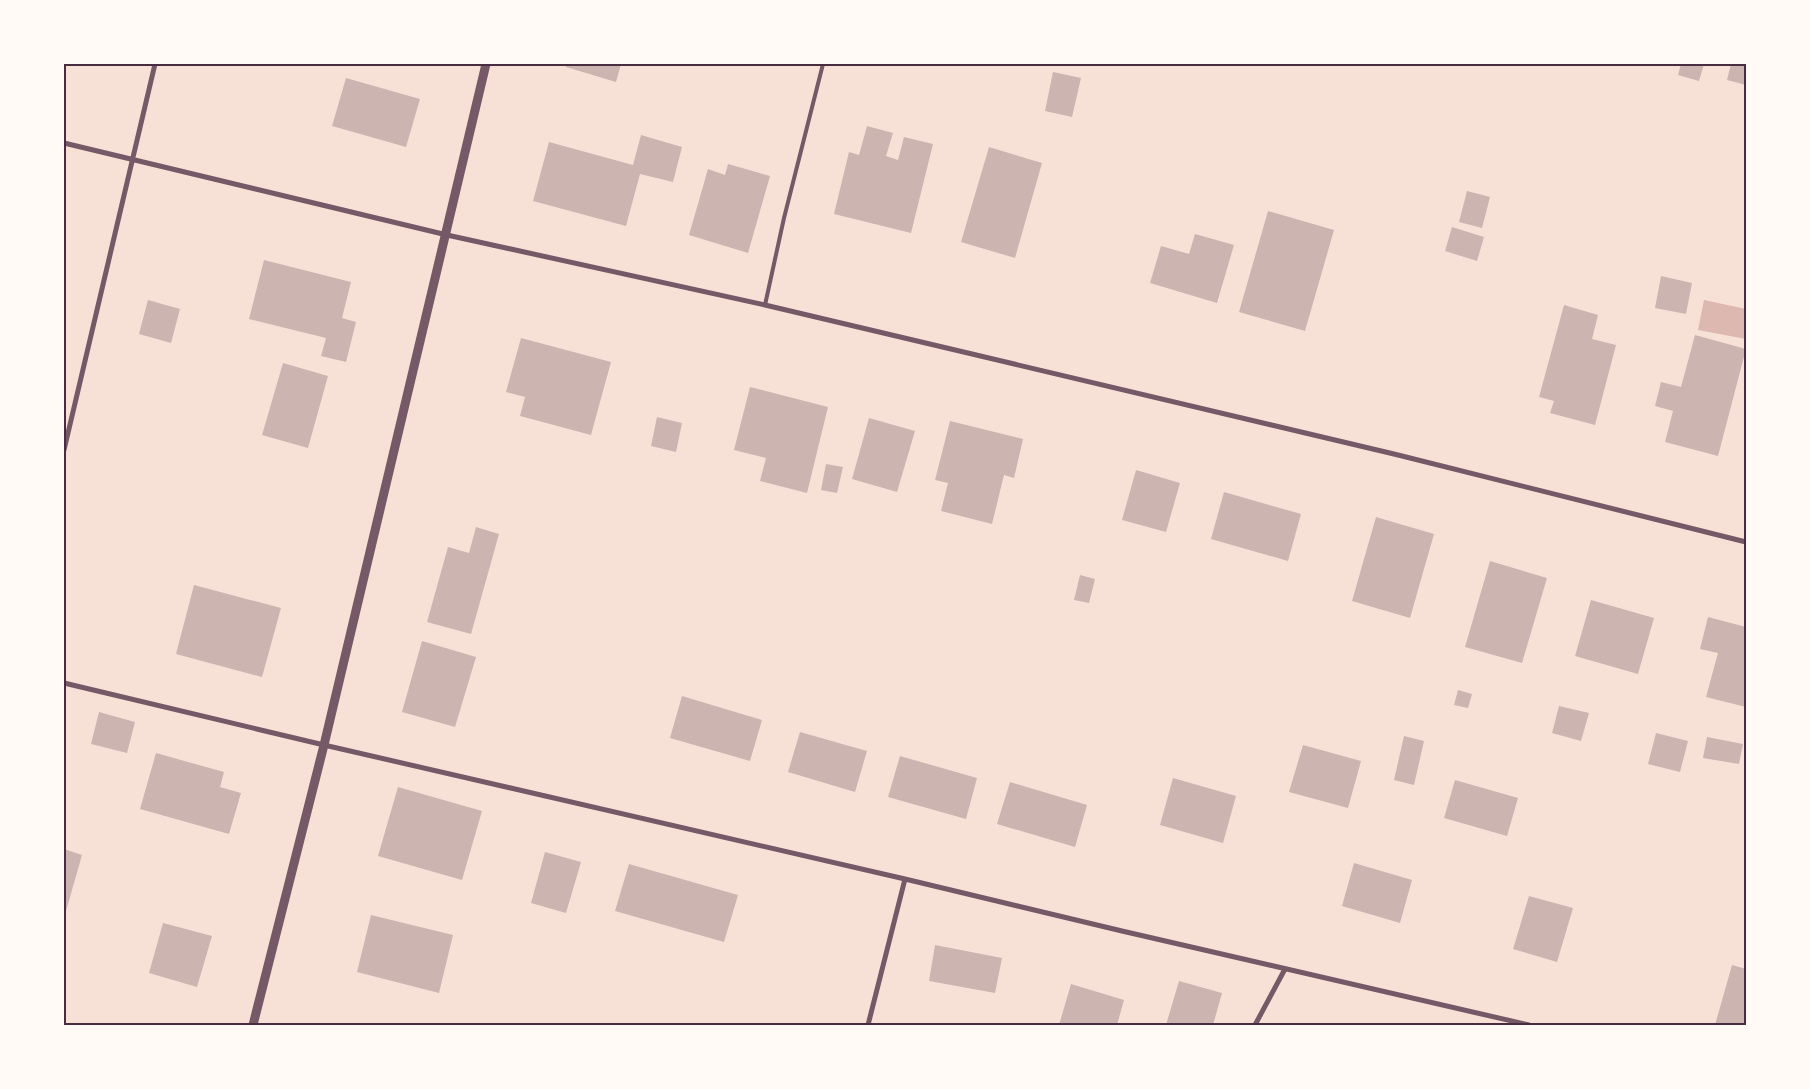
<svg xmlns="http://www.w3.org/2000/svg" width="1810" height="1089" viewBox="0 0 1810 1089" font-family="Spectral,serif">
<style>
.water{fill:#dcb8b0}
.building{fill:#ccb4b1}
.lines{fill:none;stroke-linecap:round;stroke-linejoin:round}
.service{stroke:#755966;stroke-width:4}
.minor{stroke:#755966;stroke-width:5}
.tertiary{stroke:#755966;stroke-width:9}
.neatline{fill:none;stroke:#4a2c40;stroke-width:2}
</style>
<rect width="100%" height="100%" fill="#f7e1d7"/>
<path class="water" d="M1704,300L1746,309V339L1698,330Z"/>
<path class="building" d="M566,64H621L616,82L566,67Z
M1681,64H1704L1699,81L1678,75Z
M1731,64H1746V85L1727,80Z
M1053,72L1081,78L1072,117L1045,111Z
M346,78L420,99L406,147L332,126Z
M867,126L893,133L886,156L898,160L904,137L933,144L911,233L834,214L849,152L859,155Z
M641,135L682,147L673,182L640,174L626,226L533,201L549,142L633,165Z
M989,147L1042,163L1015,258L961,242Z
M728,164L770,176L748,253L689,235L708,169L725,175Z
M1467,191L1490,197L1482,228L1459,222Z
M1268,211L1334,230L1305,331L1239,312Z
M1452,227L1484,237L1477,261L1445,251Z
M1195,234L1234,245L1217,303L1150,283L1161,246L1189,254Z
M264,260L351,282L342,318L356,322L346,362L321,356L326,338L249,319Z
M1661,276L1692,283L1686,314L1655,308Z
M148,300L180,309L171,343L139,334Z
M1564,305L1598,315L1592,339L1616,345L1595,425L1550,413L1554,401L1539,397Z
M1695,335L1746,349L1718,456L1665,442L1673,411L1655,406L1661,382L1681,387Z
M521,338L611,362L591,435L520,416L525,397L506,392Z
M283,363L328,376L308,448L262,435Z
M750,387L828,407L807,493L760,481L766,458L734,450Z
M657,417L682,423L676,452L651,446Z
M869,418L915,431L897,492L852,479Z
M950,421L1023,439L1014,478L1004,475L992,524L941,511L948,483L935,480Z
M826,464L843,467L837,493L821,490Z
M1136,470L1180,483L1166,532L1122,520Z
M1224,492L1301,514L1288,561L1211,539Z
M1376,517L1434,534L1410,618L1352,601Z
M476,527L499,534L471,634L427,622L448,547L469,553Z
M1490,561L1547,578L1522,663L1465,647Z
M1080,575L1095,579L1089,603L1074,600Z
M194,585L281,608L262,677L176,654Z
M1591,600L1654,618L1638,674L1575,656Z
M1708,617L1746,627V707L1706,697L1718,653L1700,649Z
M422,641L476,657L455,727L402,712Z
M1458,690L1472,694L1468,708L1454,705Z
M682,696L762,720L750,761L670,738Z
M1559,706L1589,713L1581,741L1552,733Z
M99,712L135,722L127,753L91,744Z
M800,732L867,751L855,792L788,772Z
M1656,733L1688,741L1680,772L1648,764Z
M1404,736L1424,741L1414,785L1394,780Z
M1707,737L1743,744L1739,764L1703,758Z
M1303,745L1361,761L1348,808L1289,792Z
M156,753L224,772L220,787L241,793L229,834L140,809Z
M900,756L977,778L966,819L888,797Z
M1173,778L1236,796L1223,843L1160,825Z
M1455,780L1518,798L1507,836L1444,818Z
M1010,782L1087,805L1075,847L997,824Z
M398,787L482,811L462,880L378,856Z
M64,849L82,855L64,918Z
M545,852L581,862L566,913L531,903Z
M1354,863L1412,880L1400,923L1342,906Z
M629,864L738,895L724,942L615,911Z
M1529,896L1573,908L1557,962L1513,949Z
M371,915L453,935L439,993L357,972Z
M163,923L212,936L197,987L149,973Z
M935,945L1002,958L995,993L929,981Z
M1732,965L1746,969V1025H1715Z
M1179,981L1222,993L1213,1025H1166Z
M1071,984L1124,1000L1117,1025H1059Z"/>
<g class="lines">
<path class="service" d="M765,305L784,218L823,64"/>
<path class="minor" d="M64,143L447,235L765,305L1394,454L1746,542
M64,450L155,64
M64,683L324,745L905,879L1122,931L1529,1025
M868,1025L905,879
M1255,1025L1285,969"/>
<path class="tertiary" d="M253,1025L324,745L486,64"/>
</g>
<rect width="1810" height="1089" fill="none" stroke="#fffaf5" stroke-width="130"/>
<rect x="65" y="65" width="1680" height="959" class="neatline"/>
</svg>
